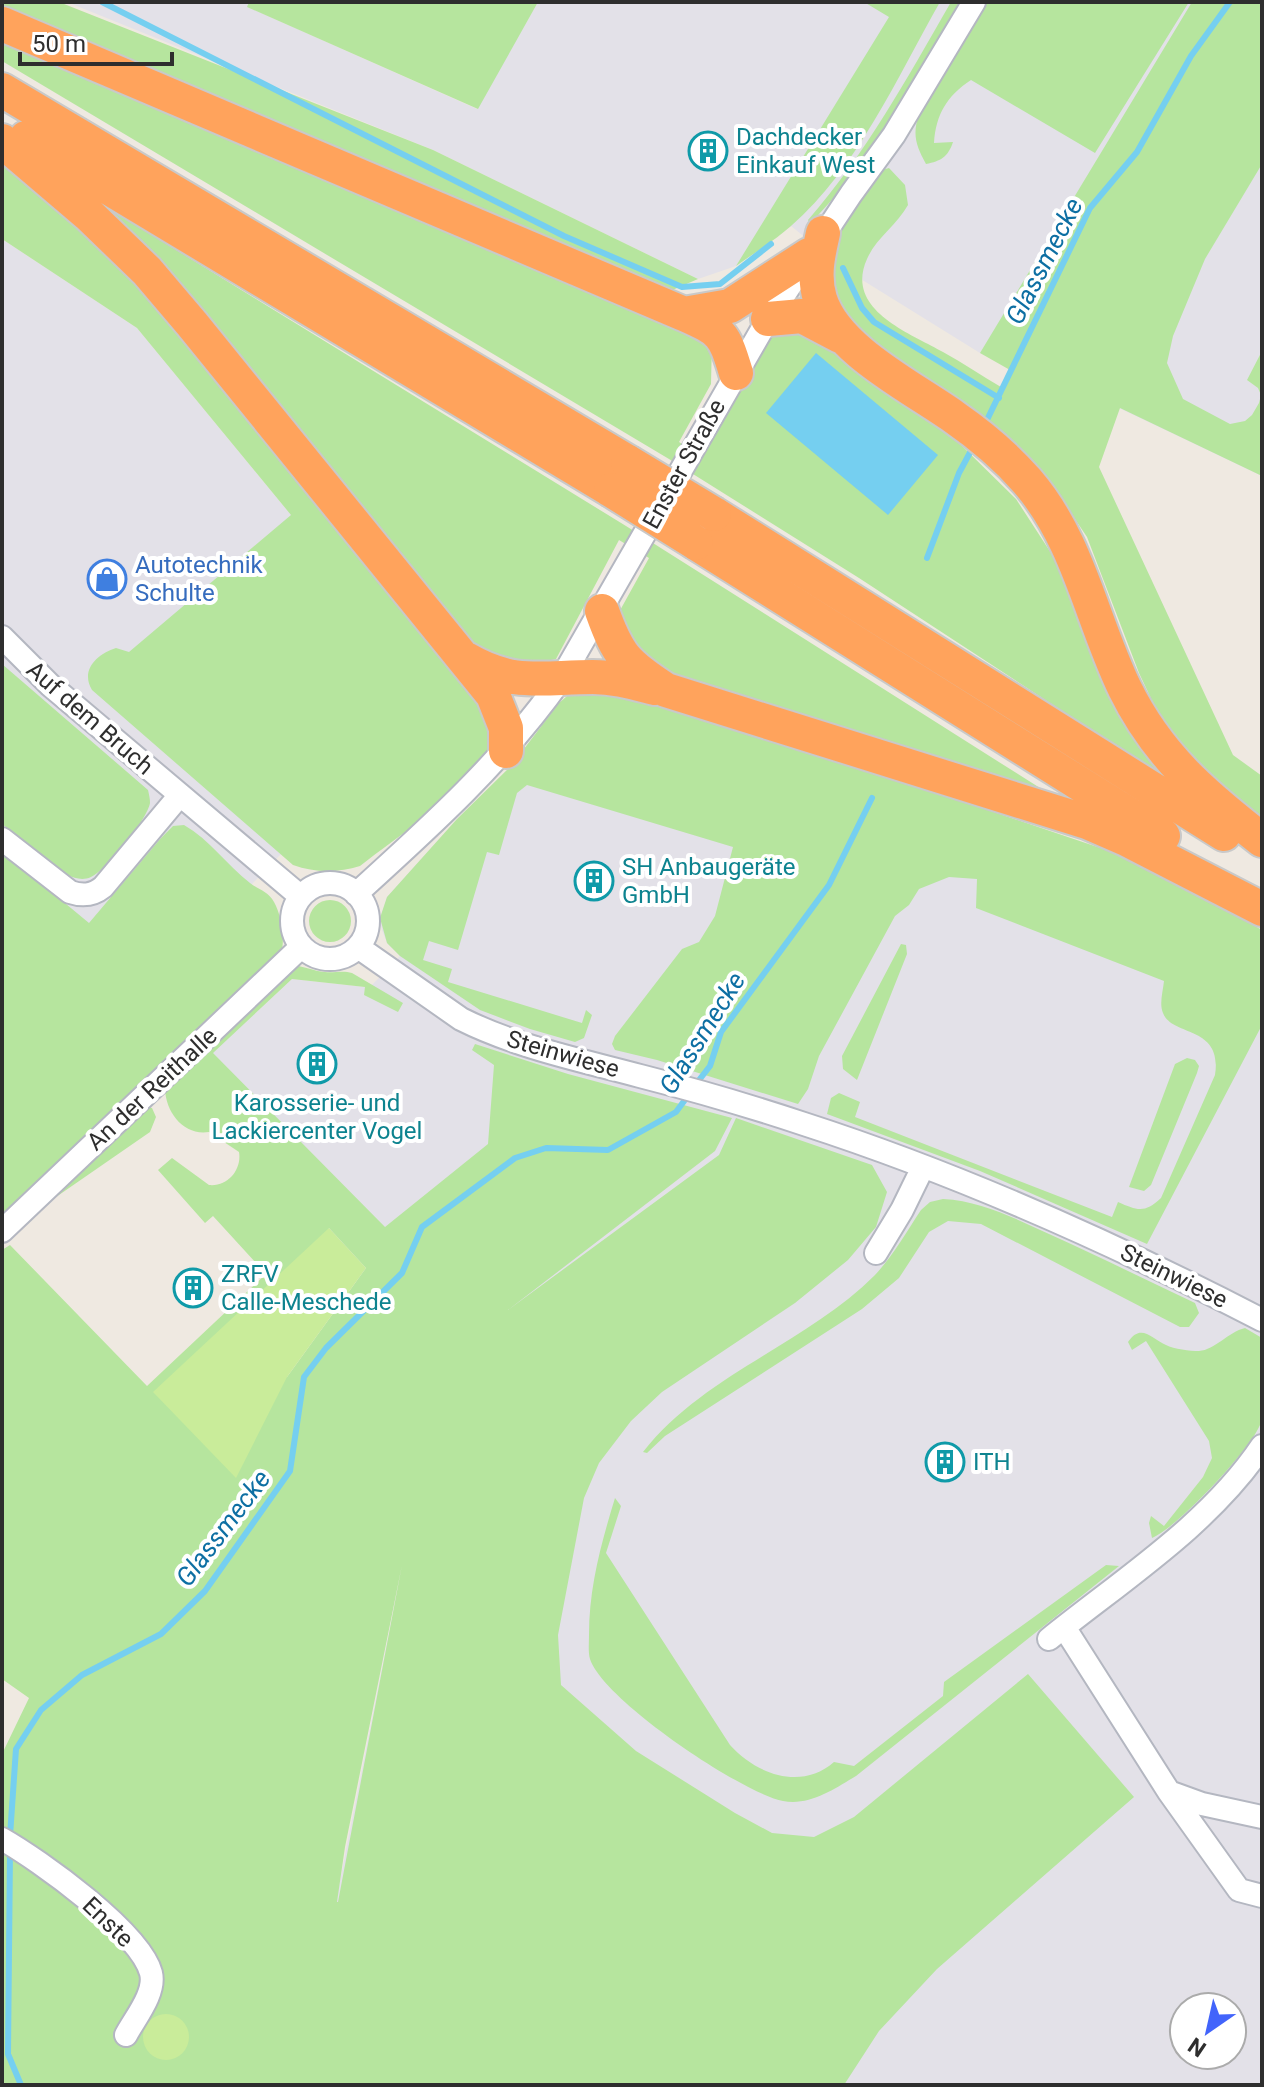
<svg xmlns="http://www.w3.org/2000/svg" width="1264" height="2087" viewBox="0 0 1264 2087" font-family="Roboto,sans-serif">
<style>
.industrial{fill:#e3e1e8;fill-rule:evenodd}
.green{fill:#b6e59e;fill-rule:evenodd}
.pitch{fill:#c9ec9a}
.water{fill:#75cff0}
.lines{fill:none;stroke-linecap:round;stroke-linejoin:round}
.stream{stroke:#75cff0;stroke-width:6}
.minor-casing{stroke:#b4b7c1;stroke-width:26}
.highway-casing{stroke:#c9c9c9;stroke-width:38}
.minor{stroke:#fff;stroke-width:22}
.highway{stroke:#ffa35c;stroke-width:34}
.highway-bridge-casing{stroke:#c9c9c9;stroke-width:38;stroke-linecap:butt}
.highway-bridge{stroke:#ffa35c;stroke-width:34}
.labels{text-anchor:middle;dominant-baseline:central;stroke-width:8;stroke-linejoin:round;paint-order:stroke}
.culture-label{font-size:24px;fill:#0d838f;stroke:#fff;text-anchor:start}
.street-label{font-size:24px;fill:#2e2e2e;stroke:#fff}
.shop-label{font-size:24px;fill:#366cbe;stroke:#fff;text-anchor:start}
.water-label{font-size:26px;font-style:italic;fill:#0d6fa3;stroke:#fff}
</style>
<rect width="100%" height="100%" fill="#efe9e1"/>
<path class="industrial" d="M67,2H249L248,7L477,109L538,2H1262V476L1119,408L980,353L843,268L791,226L736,266L698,279L433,150Z
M2,239L137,328L291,515V848L280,855L252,884L257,975L2,992Z
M559,703L1262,930V2085H811L457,1967L336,1901L438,1384L197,1067L292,979L365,987L372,985L400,956L387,943L382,930L380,918L387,897L457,819L511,766ZM1184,2007H1232V2055H1184Z"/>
<path class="green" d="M2,2H59L433,150L698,279L663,294L2,12Z
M249,2H538L478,109L247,7Z
M864,2H940C898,76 856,170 791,226C774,241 754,253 736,266L889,17Z
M951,2H961L887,127L849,181L810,224L808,220C867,152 906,80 951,2Z
M984,2H1189L1095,153L971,80C947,96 936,114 934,143L953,142C948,157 941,161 926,164C916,145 912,135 919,114Z
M1192,2H1262V164L1205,259L1173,336L1167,363L1183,399L1230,424L1245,421L1252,415L1259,403L1261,395L1258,388L1247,380L1262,351V476L1120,408L1099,467L1233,755L1262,776V828L1171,741L1139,673L1087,537L1044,473L983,424L861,339L830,297L833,236L882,170L889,168L905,185L908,205C897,225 876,238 867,259C844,310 910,333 943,352C963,363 982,376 1001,387L1010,370L980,353Z
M2,35L712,340L711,384L679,442L700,455L767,338L778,329L816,333L957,441L1016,499L1064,573L1129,721L1163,777L859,578L669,459L2,61Z
M2,162L67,216L131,277L484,699L494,741C466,793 406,830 360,866C338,873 315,873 293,865L92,690C80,670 97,654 116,648L129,652L291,515L137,328L2,239Z
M77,189L626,526L1070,807L670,681L628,650L618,614L649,558L619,540L556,659L515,668L467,645Z
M2,664L148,790C149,794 150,799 150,803C147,820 107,870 91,877C82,881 75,878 67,875L2,824Z
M596,685L899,780L1142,862L1262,930V1025L1147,1244L980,1171L827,1114L831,1098L839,1093L860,1102L855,1117L1112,1217L1118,1202C1138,1211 1145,1213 1161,1198L1215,1075C1223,1025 1172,1037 1163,1013C1159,1004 1163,991 1164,981L976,908L977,879L949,877L919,889L909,905L895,916L819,1056L808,1089L798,1104L657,1060L615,1050L612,1044L615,1036L682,949L699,942L715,916L733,847L527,785L517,793L499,855L487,852L458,950L429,941L423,960L452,969L448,982L582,1023L586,1010L592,1015L584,1038L575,1042L530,1029L480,1010L400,956L387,943L380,918L387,897L457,819L511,766L559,703L574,690Z
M184,825C210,840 227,865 250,883C259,890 268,891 274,902C282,916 286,942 280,957L2,1224V851L89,923L161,838L173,826Z
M309 921a21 21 0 1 1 42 0a21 21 0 1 1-42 0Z
M901,944L906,945L907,954L857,1080L843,1069L842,1056Z
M292,965C304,966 313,971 325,972C335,973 343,970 352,973L403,1003L398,1012L364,995L365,987L292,979L213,1053L385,1227L488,1144L494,1065L472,1050L475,1044L568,1074L732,1118L715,1151L508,1310L719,1155L736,1118L872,1165L887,1192L876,1227L848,1260L795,1303L662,1392L631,1421L599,1463L584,1498L558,1635L561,1685L636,1751L735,1813L772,1833L814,1837L854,1817L1028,1674L1134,1797L937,1969L879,2031L844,2085H3L2,1754L29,1698L2,1679V1250L10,1245L147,1386L266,1274L213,1216L205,1223L158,1170L172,1158L209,1185C228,1187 242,1169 239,1152L209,1132C184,1136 166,1113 165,1089ZM329,1228L366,1268L287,1377ZM402,1565L338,1902H337L345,1847Z
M1187,1058L1195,1060L1199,1066L1197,1073L1151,1185L1144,1191L1129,1187L1175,1064Z
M145,1106L152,1108L156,1117L150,1132L43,1206Z
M943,1199C981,1201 1014,1218 1049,1234C1098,1256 1146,1280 1195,1303L1199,1313L1189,1327H1180L981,1224L948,1221L929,1232L899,1278L862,1309L665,1436L647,1453L643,1452C704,1374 806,1344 875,1275C893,1256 907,1231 921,1210L930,1202Z
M1245,1328L1262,1338C1262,1356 1264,1412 1260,1425C1249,1451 1178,1527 1152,1538L1149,1523L1151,1516L1164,1526L1203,1477L1212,1458L1209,1441L1146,1341L1132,1350L1128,1342C1141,1323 1151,1338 1166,1345C1174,1349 1190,1351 1199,1351C1215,1350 1228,1332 1245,1328Z
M615,1498L621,1506L606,1553L730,1745C756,1774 801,1791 834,1762L854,1766L943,1696L944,1682L1106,1565L1119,1566L856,1776C834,1789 810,1806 783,1801C742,1793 603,1700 590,1659C588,1652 589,1643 589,1635C589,1587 601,1544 615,1498Z"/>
<path class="pitch" d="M329,1228L366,1268L287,1377L236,1478L153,1392Z
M143 2037a23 23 0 1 1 46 0a23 23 0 1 1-46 0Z"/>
<path class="water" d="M816,353L938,455L888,515L766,413Z"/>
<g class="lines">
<path class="stream" d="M102,2L564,236L682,287L720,284L771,244
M843,268L862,308L874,322L999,398
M984,426L1090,208L1137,152L1191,56L1230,2
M927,558L959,473L973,447
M696,1084L710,1066L721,1032L829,885L872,798
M10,1836L16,1749L41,1710L82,1675L161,1634L205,1591L290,1471L304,1377L326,1348L402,1273L422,1227L515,1158L546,1148L608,1150L676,1112L690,1093
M10,1851L8,2054L21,2085"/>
<g class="minor-casing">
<path id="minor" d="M2,637L50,685L300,896
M2,839L70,892C82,896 92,896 103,887L180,795
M292 921a38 38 0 1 1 76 0a38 38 0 1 1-76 0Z
M356,894C431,826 503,761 561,679L768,319L851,194L894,135L974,2
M358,947L461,1019C517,1047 580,1060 640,1076C695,1090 750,1106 804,1124C962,1175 1115,1244 1262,1320
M2,1231L301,947
M876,1253L902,1210L923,1167
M1064,1627L1169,1792L1239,1890L1262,1896
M1049,1639C1122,1580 1209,1525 1262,1446
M1169,1792L1202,1804L1262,1817
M2,1839C39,1860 140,1932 151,1973C156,1993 135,2018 126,2035"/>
</g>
<g class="highway-casing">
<path id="highway" d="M2,24L684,314L730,306L809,255
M2,90L628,462
M26,138L611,490
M2,141L89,215L147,271L192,324L493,695L506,728V751
M823,233C818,255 813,276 820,299C836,350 912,387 954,417C980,435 1006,457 1027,481C1079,541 1091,619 1125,689C1158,756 1204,795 1262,840
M684,314C722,331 724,333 736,373
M768,319L802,316L840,336
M714,514L1224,834
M696,543L1163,836
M602,611C618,656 626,664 666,690L1087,822L1126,839L1262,909
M466,659C514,687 542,677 593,677C615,677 635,683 655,688"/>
</g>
<use href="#minor" class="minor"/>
<use href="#highway" class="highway"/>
<g class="highway-bridge-casing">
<path id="highway-bridge" d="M628,462L714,514
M611,490L696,543"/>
</g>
<use href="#highway-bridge" class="highway-bridge"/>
</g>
<defs>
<g id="building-ring" transform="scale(2)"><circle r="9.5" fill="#fff" stroke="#0f9aa8" stroke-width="1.5"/><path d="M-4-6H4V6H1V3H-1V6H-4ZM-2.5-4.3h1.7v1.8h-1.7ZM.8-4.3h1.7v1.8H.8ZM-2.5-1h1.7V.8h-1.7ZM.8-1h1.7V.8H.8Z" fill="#0f9aa8"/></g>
<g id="shop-ring" transform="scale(2)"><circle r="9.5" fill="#fff" stroke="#3f7fe0" stroke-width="1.5"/><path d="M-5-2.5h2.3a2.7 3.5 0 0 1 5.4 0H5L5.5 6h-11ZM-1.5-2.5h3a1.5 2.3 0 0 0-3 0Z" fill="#3f7fe0"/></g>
</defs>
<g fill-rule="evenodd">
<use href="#building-ring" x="708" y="151"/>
<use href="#shop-ring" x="107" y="579"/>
<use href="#building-ring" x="594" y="881"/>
<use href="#building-ring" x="317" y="1064"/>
<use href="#building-ring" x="193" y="1288"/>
<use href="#building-ring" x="945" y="1462"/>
</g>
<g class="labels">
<g class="culture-label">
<text x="736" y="137">Dachdecker<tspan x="736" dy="28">Einkauf West</tspan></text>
<text x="622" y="867">SH Anbaugeräte<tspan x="622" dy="28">GmbH</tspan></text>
<text x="317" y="1103" text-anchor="middle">Karosserie- und<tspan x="317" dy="28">Lackiercenter Vogel</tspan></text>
<text x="221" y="1274">ZRFV<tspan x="221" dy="28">Calle-Meschede</tspan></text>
<text x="973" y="1462">ITH</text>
</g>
<g class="street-label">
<text transform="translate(684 464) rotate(-61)">Enster Straße</text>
<text transform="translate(90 718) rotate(41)">Auf dem Bruch</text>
<text transform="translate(563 1054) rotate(16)">Steinwiese</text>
<text transform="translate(152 1089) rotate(-43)">An der Reithalle</text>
<text transform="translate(1174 1276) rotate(26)">Steinwiese</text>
<text transform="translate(108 1922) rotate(44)">Enste</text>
</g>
<g class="shop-label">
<text x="135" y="565">Autotechnik<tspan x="135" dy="28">Schulte</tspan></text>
</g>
<g class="water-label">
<text transform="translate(1044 261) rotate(-63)">Glassmecke</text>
<text transform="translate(702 1033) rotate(-58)">Glassmecke</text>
<text transform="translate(223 1528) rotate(-53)">Glassmecke</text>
</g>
</g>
<rect width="1264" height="2087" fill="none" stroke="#2e2e2e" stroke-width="8"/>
<g transform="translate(1208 2031) rotate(214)"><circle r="38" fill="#ffffff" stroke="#ababab" stroke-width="2"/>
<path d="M0-6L14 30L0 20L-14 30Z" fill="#4264fb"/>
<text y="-12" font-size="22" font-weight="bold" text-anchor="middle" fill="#2e2e2e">N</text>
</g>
<path d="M20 52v12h152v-12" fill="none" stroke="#2e2e2e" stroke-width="4"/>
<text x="32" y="52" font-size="24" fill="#2e2e2e" stroke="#ffffff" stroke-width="6" paint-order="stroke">50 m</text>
</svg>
